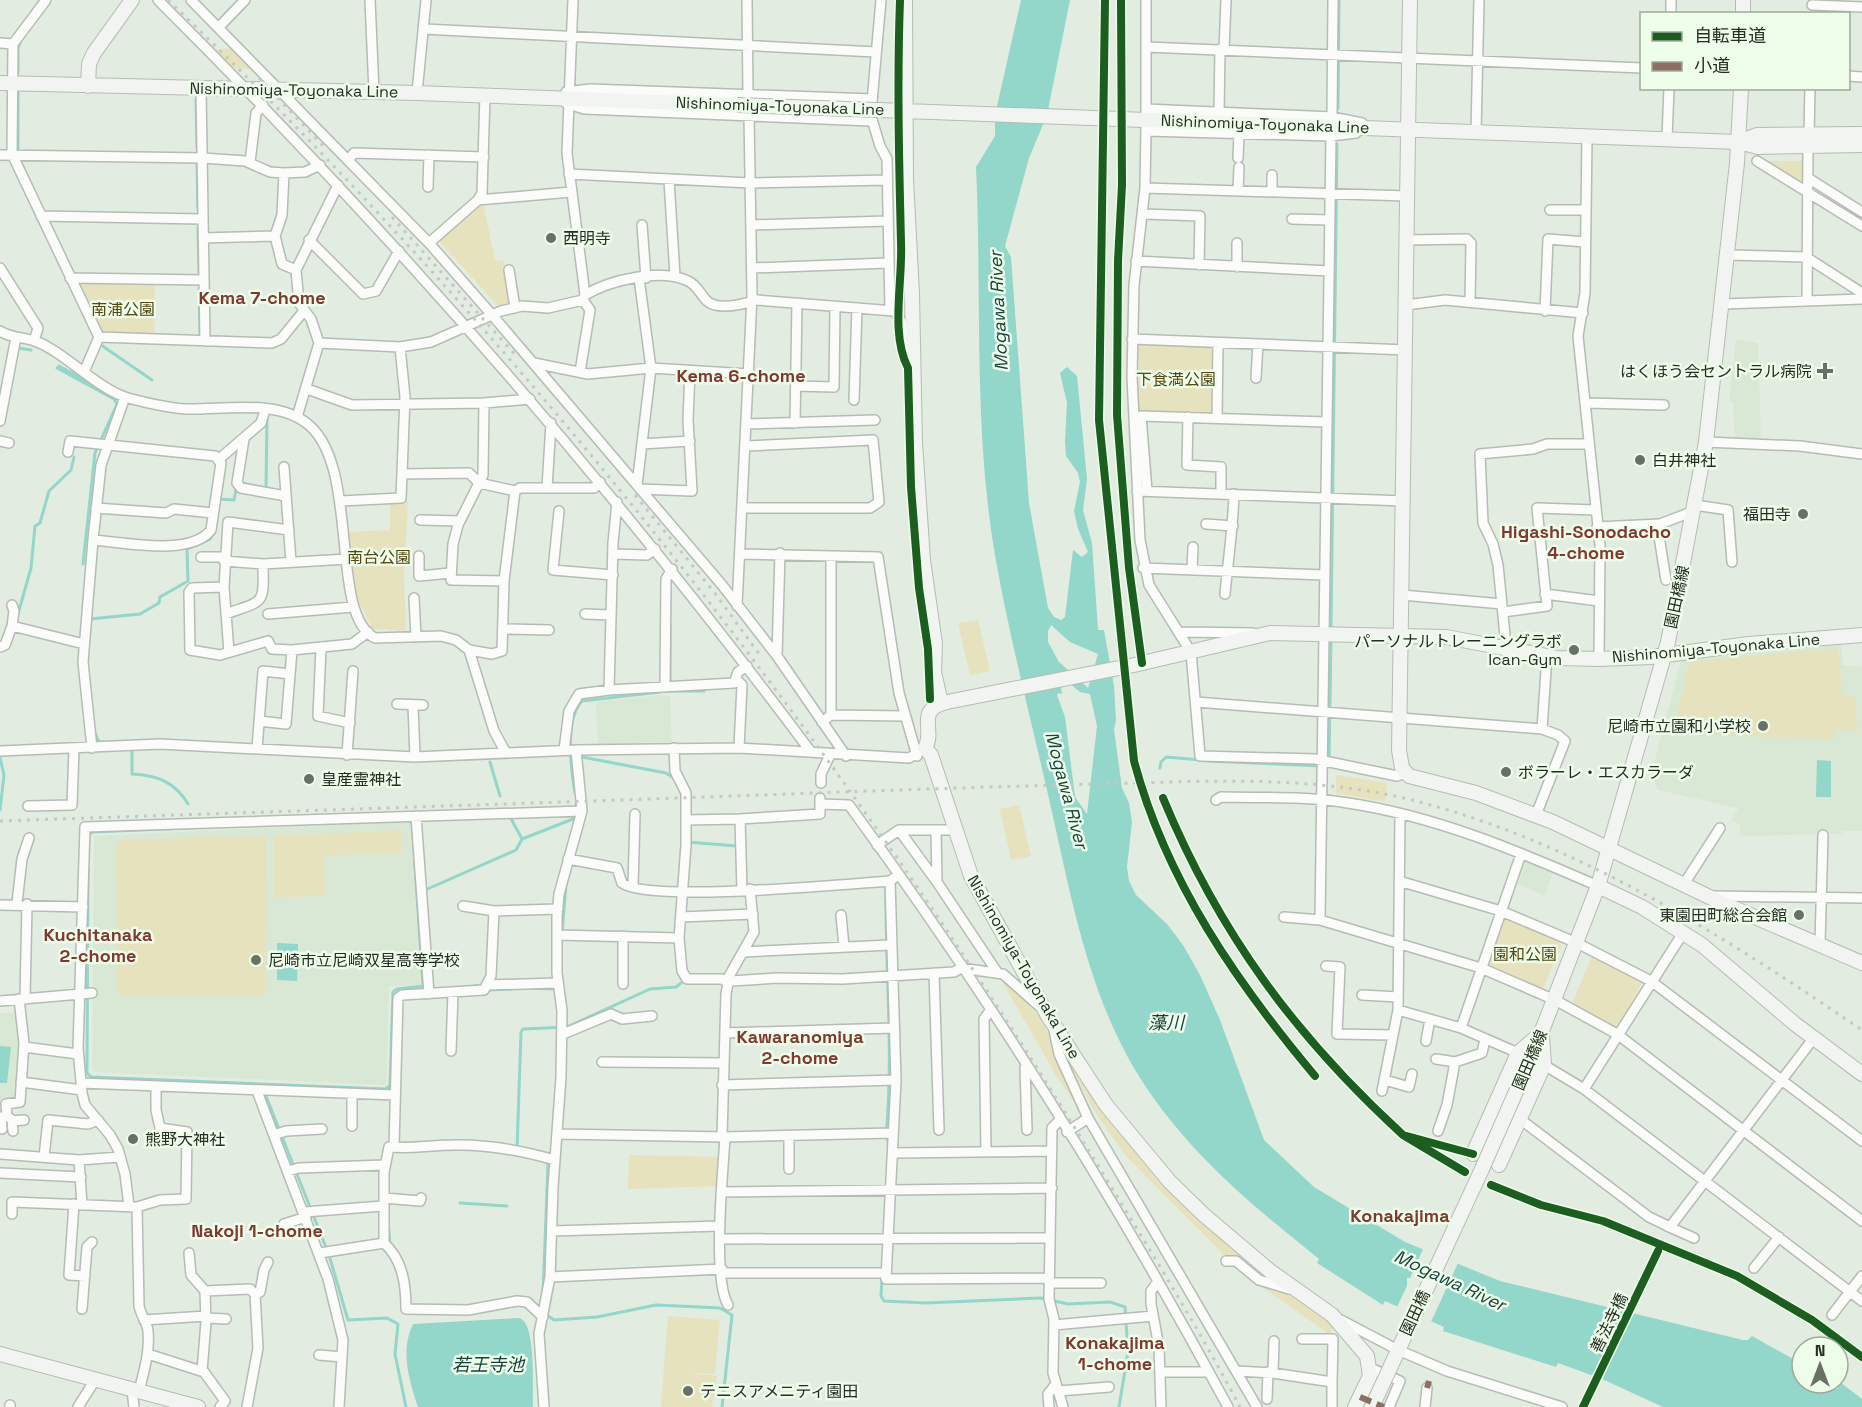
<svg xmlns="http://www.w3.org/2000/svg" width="1862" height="1407" viewBox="0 0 1862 1407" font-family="'Space Grotesk','Noto Sans JP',sans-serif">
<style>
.built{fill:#d9e8d4}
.green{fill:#e6e2bd}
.water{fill:#93d6ca;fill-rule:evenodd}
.pier{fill:#e3ece0}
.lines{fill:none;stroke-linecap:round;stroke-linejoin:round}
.stream{stroke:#93d6ca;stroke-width:3}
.street-casing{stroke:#b5bcb3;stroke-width:12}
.secondary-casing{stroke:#b5bcb3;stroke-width:16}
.street{stroke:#fbfcfa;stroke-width:9}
.secondary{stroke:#f1f4f1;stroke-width:14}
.rail{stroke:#c6c8c5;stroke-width:3;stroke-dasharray:3 6;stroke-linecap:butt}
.secondary-bridge-casing{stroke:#b5bcb3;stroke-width:16;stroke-linecap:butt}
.secondary-bridge{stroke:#f1f4f1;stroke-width:14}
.quiet{stroke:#8d6e63;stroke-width:6;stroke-dasharray:12 6;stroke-linecap:butt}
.cycleway-casing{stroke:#edfde9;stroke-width:11}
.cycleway{stroke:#1b5e20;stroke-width:8}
.poi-dot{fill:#697066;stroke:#edfde9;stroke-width:2}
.labels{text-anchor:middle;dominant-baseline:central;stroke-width:5;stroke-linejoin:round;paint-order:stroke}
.street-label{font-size:16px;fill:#272d25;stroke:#edfde9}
.poi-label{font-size:16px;fill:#272d25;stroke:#edfde9;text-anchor:start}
.park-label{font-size:16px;fill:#534610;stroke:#edfde9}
.neighbourhood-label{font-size:18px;font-weight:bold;fill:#803931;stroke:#edfde9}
.water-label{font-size:18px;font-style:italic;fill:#16413c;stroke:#edfde9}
</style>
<rect width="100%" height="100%" fill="#e3ece0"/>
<path class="built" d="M1736,340L1758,343L1761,438H1735L1733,402L1729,401Z
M1841,643L1843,665L1862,667V831H1842V834L1741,836L1740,825L1731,821L1738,808L1658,790L1651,774L1682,658Z
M658,695L670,696L672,742L598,744L596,702Z
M410,821L421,983L419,985L389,986L386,1085L95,1072L92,1069L94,836Z
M1526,862L1553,873L1544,896L1518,884Z
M0,1013H17L20,1042L17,1102L0,1104Z"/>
<path class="green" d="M233,48L254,69L232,68L215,50Z
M1768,161H1803L1802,184L1769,164Z
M483,203L495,260L504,261L511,305L499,307L439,241L476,205Z
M83,282L155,283L154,335L103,333L81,285Z
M1143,344L1213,348V408L1209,413L1142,411L1138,408L1139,347Z
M390,501H408L404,577L406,631L372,629L364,610L357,602L349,532L390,530Z
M978,620L990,671L970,675L958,623Z
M1838,648L1842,695L1856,696L1857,731L1837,730L1834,739L1673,734L1689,662Z
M1336,775L1387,783L1385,802L1336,793Z
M1019,805L1031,856L1011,860L1000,809Z
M401,830V853L324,855L325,896L274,897V836Z
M266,836L265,996H122L117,989L116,846L122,840Z
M1503,918L1556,938L1561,945L1544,987L1538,989L1491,968L1488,963Z
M1592,956L1642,982L1620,1025L1615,1029L1575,1009L1573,1001Z
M999,976L1005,979L1043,1021L1082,1113L1057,1077Z
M1069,1059L1243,1255L1239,1260L1228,1259L1126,1156L1095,1112L1068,1062Z
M629,1155L720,1157L718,1186L628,1189Z
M1261,1282C1288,1293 1316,1302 1333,1328L1329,1334L1258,1284Z
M668,1316L720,1320L715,1374L682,1372L717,1376L712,1407H661Z"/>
<path class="water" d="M1021,0H1070L1047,115L1029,158L1005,246L1011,257L1029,503L1048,608L1054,617L1061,620L1065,617L1073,550L1082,557L1088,552L1078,529L1074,511L1080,482L1078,473L1066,456L1065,442L1067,403L1060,373L1067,367L1077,376L1087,479L1083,510L1092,543L1098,630H1104L1114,686L1116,720L1114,730L1122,788L1129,803L1132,822L1127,867L1129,881L1136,895L1167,924L1183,945L1200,975L1220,1020L1264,1140L1314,1187L1405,1242L1500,1281L1743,1340H1748L1752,1336L1802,1364V1383H1829L1837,1389L1841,1383L1862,1399V1407H1663L1602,1379L1558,1363L1556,1367L1443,1331L1444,1327L1385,1301L1383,1305L1317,1263L1319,1259C1255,1208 1192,1156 1146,1087C1091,1005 1073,906 1052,812C1033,727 1010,641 995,555C973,428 982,295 976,167L995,136V115ZM1051,625L1070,642L1098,654L1088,688L1059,662L1048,642V631ZM1068,682L1080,692L1090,694L1097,726L1087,814L1075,797L1065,717L1057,695L1059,693L1062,694L1061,688Z
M1817,760L1831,761V797H1816Z
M277,943L298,944L297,981L277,980Z
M0,1046L11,1047L7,1083H0Z
M519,1318C537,1322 532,1390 533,1407H418C409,1380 400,1351 413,1324Z"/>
<path class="pier" d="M1424,1247L1459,1261L1430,1324L1396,1309L1407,1286V1278H1410Z"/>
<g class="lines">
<path class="stream" d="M224,15L239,0
M18,72V48L21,40
M196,99L197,148
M1338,108L1339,0
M18,152V93
M19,159L34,191
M197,165L198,210
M198,227L199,273
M199,289L200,334
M101,345L152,380
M18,348L31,350
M59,366L99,388
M57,368L114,399L117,404L95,453L83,564
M219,499L234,500L236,490L242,483L266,488L267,419
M18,614L31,568L35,526L40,523L49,491L71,470L74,457
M90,619L140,614L159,603L160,597L188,581L187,549L210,539L214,532
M670,624V686
M1331,629L1337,144
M670,691H704
M95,733L99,742H103
M132,746V774C157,775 175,782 188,804
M582,757L666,773L675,779
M0,758L4,775L0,810
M1208,761L1321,766
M1329,761L1331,639
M490,762L500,796
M1160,768L1161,762L1166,757L1201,760
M575,793C571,769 564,720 582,701L660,692
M509,815L522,839
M88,836L92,832L187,828
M687,842L737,846
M88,870L87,1073L91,1077L385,1089L388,1087
M886,887C885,970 894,1052 886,1136L889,1143
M423,891L516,850L522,839L573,819L576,804
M562,934L566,884
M837,975L854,974
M474,986L482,985L490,990L511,989
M523,988L556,989
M564,994L566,1008
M264,1091L329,1255L348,1320L387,1318L398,1324L395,1354L406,1407
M391,1092L388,1087L390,1085L393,992L397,989L423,986L412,822L408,820
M517,1150L521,1032L523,1029L567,1027L650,989L676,987L681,983
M460,1203L507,1206
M388,1221L390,1245
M882,1278L881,1296L884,1301L926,1303L1041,1298L1068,1304L1110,1302L1125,1307L1128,1352L1119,1407
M543,1294L548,1164L545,1161
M544,1313L554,1320L597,1317L656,1305L720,1308L732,1315L722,1407"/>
<g class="street-casing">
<path id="street" d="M46,0L13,44L12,154L99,337L272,343L281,339L303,312
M158,0C394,235 612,485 811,752
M191,0L429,243L493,316L722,585L777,656L846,756
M370,0L374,92
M573,0L567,153L585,295L583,300L590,310L580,372
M747,0L748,94
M1812,5L1862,7
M1671,14V0
M219,27L245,0
M424,29L876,52
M0,43L13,44
M1146,47L1642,68
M1224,50L1226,0
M1848,76L1862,77
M201,88L205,341
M566,92L590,89L872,99
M417,93L426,0
M872,102L881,0
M566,103L584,109L871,121
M1146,109L1332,117L1362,123
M1146,113V0
M1219,113L1220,49
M871,116L880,146L887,159L890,310
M1332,117L1333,0
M1146,127L1145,188L1134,285L1132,377L1140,540L1149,585L1191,652L1200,756L1315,759L1397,776L1405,773
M1146,131L1331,136L1356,133
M1476,132L1479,0
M1809,135L1810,88
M1587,136L1585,293L1578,336L1600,545L1599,659
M1667,139L1669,88
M0,155L203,158L245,161L270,172L284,173L305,172L320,165
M1238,158L1239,134
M348,160L354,153L484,157
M1757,161L1862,226
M250,162L256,113L263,105
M284,173L282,215L275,236L282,264L296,270
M569,174L750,183L887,180
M1808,178L1862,212
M669,180L675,276
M428,187L429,155
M1145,188L1407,196
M1238,191L1239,167
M1272,192V175
M478,200L482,193L485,95
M1550,210H1586
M1144,214L1200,216L1199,265
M41,216L202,219
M1292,219L1329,220
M642,225L646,278
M751,225L887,221
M203,238L275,236
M309,240L363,294L376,291L399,251
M1407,240L1467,239L1471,243L1470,302
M429,243L478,200L571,192
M1728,255L1806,257L1862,293
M1136,261L1329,271
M1237,267V243
M0,268L38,328L34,341
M752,268L888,263
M509,270L515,308
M70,278L204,280
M585,295C610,280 660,268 688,281C697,285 700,294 707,301C718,311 744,304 757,300L894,311C909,324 899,349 913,363
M1807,301L1808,146
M1723,304L1862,299
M1406,305L1445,300L1583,313
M1545,311L1548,239L1585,242
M0,331C10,338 23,337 35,341C65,352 97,389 128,398C147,403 167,408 186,409C224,410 279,398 310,426C360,471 329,615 375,638L441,636L456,640L469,650L494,731L506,753
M1132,339L1406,350
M319,343L400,347L431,342L501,311L522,306L548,308L583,300
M534,363L588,374L651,368L748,374
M84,372L99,337
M1256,378L1258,344
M796,386L834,387L835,306
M307,389L352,405L484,403L530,399
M854,400L857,308
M484,403L483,475L458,525L453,544L451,580L504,581
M1587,403L1664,405
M297,417L319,343L311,319L299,303L296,270L338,185
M1188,417L1187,465L1221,467V494
M1217,418L1218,343
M0,421L16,337
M795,423L797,303
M746,424L875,420
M244,439L237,483L241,488L286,496
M0,441L9,443
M1706,442L1800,446L1862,454
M642,444L690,441
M68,452L70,441L215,456L221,463L211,530C190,557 124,542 93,540
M218,460L261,423L265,410
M284,467L291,562
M403,474L469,473L479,483L515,491L520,488H594L600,482
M637,485L651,368L639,278
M547,488L551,423
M640,489L692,491L688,420L690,371
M1137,491L1404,501
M1147,491L1141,416L1327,422
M341,501L401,498L405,397L400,347
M1695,505L1728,510L1732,562
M96,508L166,513L174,509L213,513
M744,508H870L879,502L873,440L746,446
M559,511L553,570L613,575
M420,520L460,521
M1206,524L1233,526
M1657,524L1666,580
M1597,527L1660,524L1694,511
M614,554L647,555L655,549
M740,554L878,557L899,693L917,756
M419,556V576L450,573
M201,557H224
M224,561L263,564L347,559
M1143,568L1325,575
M1192,570L1193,547
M224,587L192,588L189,592L190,650L220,655L268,641L272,649L292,650L352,644L368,632
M1225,594C1228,561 1233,528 1234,494
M1545,594L1599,601
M1402,595L1502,604
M414,598L416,637
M12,605L14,611L12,626L84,644
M737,606L752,296L749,115
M1503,612L1547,606L1537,508L1596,510
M226,614C264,600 264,606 263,564
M268,614L353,607
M585,614L611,615
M503,629L549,630
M1180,632L1253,633
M1506,646L1498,565L1493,544L1483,523L1480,454L1533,449L1547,444H1589
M0,647L5,645L12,626
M321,647L318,716L350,723
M469,650L492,654L502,651L504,581L515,491
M229,652L224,587L228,522L289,530
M777,656L780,553
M737,680L742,685L739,748
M665,687L666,579L672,569
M609,690L613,543L617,502
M1196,702L1542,729L1558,735L1565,741L1536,815
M397,704L423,705
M413,705L415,757
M831,715L904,716
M259,721L286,724L292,650
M822,722L831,715V556
M1542,729L1547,656
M92,748L83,662L93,540L101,465L125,397
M674,748L675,771L686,793V845L679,938L682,971L687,979H722L728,983V978L754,932L750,889
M257,749L263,671L290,674
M564,750L569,711L579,694L609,690L734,683L738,672L747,666
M0,751L160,744L415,757L576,750L739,748L909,758L925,748
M347,755L353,671
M821,783V774L830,755
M1216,800L1221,797C1263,798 1306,796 1348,803C1435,816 1518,851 1598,886
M820,804L849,805C989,996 1116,1199 1228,1407
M28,806L72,805L74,749
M416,816L429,994
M686,820L740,819
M899,830L937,882L936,830
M877,845L899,830H955
M568,859L617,868L622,883C649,903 846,884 890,881
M898,875L890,881L896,1080L886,1279L1049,1278
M1399,881L1501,911L1577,943L1651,981L1862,1141
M937,882L997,972
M1684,884L1720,828
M633,887L635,814
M742,890L740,819L820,814V798
M1713,896L1862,898
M17,903L22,859L29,838
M0,905L83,907
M463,906L494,911L558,909
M841,915L844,947
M681,917L753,914
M1284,917L1320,920L1481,968L1555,1000L1617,1034L1862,1221
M1320,920L1331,136
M557,935L679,938
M623,936V984
M1820,943L1823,835
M743,952L890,945
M1326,966L1340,967L1337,1034L1393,1035
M934,973L939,1130
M488,985L557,983
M1362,995L1398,997
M25,999L27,904
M0,1001L92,993
M1398,1010L1461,1028L1518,1053
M1461,1028L1521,854
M1054,1030L1059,1054L1088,1118L1257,1407
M725,1033L894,1028
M563,1034L611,1014L622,1019L652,1016
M1426,1041L1430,1019
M24,1047L78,1054
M451,1051L453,992
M1436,1059L1455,1062
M602,1062L723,1063
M1544,1065L1584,1089L1862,1301
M1025,1067L1027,1130
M1385,1080L1409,1087L1412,1074
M21,1082L82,1090
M81,1083L395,1095
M722,1085L896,1080
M1584,1089L1683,933
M257,1091L328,1279L343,1340L339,1407
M1382,1091L1398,1010L1400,814
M7,1116L12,1120L13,1131
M1520,1119L1649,1217L1670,1227L1813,1039
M1060,1120L1052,1128L1049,1299L1054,1319L1053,1373L1063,1407
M12,1121L24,1120
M352,1126V1094
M2,1129L1,1117L7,1116L6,1104L20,1102L24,1043L19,999
M1438,1131L1447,1105L1455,1062L1482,1053L1485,1039
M1067,1132L1088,1118
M559,1134L725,1137L892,1133
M274,1135L286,1131L322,1129
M789,1136V1169
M722,1137L726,994L728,983L732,981L777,978L843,979L954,972L961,968L1003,974L1039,1006
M725,1137C723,1173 712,1277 728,1305
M394,1147L398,998L402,995L484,990L491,976L494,911
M986,1151L984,1019L990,1011
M894,1153L1052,1151
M0,1154L79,1160L82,1205
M44,1157L48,1120L88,1124L98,1120
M79,1160L120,1157
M288,1171L299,1168L385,1165
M0,1173L81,1177
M721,1192L1052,1188
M384,1198L420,1201L421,1198
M74,1204L69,1275L85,1276
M129,1206L125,1174L118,1149L110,1135L85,1105L82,1093L78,1048L85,827L582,811
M137,1207L160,1200L186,1199L187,1132L160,1128L156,1110V1086
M304,1212L383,1206
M12,1214V1202L137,1207L139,1305C140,1315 147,1321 148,1331C150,1352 144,1371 139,1391
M284,1224L306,1217
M1667,1226L1694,1238
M552,1231L720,1226
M721,1239L1050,1238
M384,1243C403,1260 406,1285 406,1309L468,1310L517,1301L527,1302L543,1317
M189,1253L191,1275L205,1291L206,1322L202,1371
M320,1253L384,1243V1172L389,1147C412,1149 432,1145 454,1145C488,1144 523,1151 555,1160
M1226,1261H1236L1259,1280L1289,1289
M1754,1268L1779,1237
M722,1273H886
M550,1277L722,1269
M1049,1283H1101
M1157,1283L1151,1291V1304L1159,1347L1161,1407
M205,1291L250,1289L255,1294
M255,1294L260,1292L264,1270L268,1262
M82,1309L87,1247L92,1242
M1832,1315L1862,1276
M206,1318L226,1319
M1337,1318L1398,1350L1447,1371L1562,1407
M144,1320L206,1316
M1054,1325L1153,1316
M1302,1339H1333L1332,1382
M148,1354L204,1372L225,1401L220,1407
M319,1355L342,1357
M1237,1371L1273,1373L1332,1382V1407
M1160,1372H1209
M1273,1373L1274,1341
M1370,1376L1373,1369L1400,1381L1389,1407
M132,1390L134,1407
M1059,1391L1109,1387
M1267,1399L1268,1372
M10,1407V1405
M78,1407L95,1380
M247,1407L258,1348L255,1294
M544,1407L539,1334L550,1277L553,1187L561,1077L562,1011L557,973V916L559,894L582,811L576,750
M1049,1407L1048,1394L1056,1384
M1425,1407L1427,1388"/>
</g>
<g class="secondary-casing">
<path id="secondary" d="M905,0L906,179L912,294L915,443L923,560L935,644L934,672L941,703
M1410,0L1399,750L1402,768L1409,776L1476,793L1553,822L1722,903L1862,963
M1743,14V0
M0,83L417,93L737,105
M88,86L89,64L94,53L132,0
M878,110L1739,142L1758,147L1862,145
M1739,142L1757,135L1862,134
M1598,886L1642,907L1702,945L1795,1024L1862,1074
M1536,1046L1598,886L1668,642L1706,442L1737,163L1741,88
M1473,1154L1518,1053L1540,1034
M1499,1165L1544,1065L1542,1035
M0,1354L198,1407
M1395,1357L1482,1169
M1355,1407L1370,1376L1367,1356L1332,1315L1270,1271L1204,1215L1170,1182L1106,1105L1048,1016L971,876L931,755L925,748C936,730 914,710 947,702L1134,665L1270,633L1446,637L1557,658L1599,659L1651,657L1749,644L1862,635"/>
</g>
<use href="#street" class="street"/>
<use href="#secondary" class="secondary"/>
<path class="rail" d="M168,0C525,342 832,734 1091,1154C1142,1237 1194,1320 1240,1407
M259,78L327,150
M392,217L518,358
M635,495L714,592L762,658
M0,821C290,811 579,802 869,791C959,788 1049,785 1139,783C1230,780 1319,778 1408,799C1574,840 1722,935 1862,1030"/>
<g class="secondary-bridge-casing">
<path id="secondary-bridge" d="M737,105L878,110
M1482,1169L1536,1046
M1372,1407L1395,1357"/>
</g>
<use href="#secondary-bridge" class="secondary-bridge"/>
<path class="quiet" d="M1427,1388L1429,1381
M1360,1397L1384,1407"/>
<g class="cycleway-casing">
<path id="cycleway" d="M900,0C897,81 899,161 901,242C903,280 890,334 908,368L911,487L919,588L928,649L930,699
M1105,0L1099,420L1134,761C1166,881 1237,983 1315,1076
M1121,0L1122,185L1118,261L1117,415L1129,568L1142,663
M1163,798C1219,933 1295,1036 1403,1135
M1465,1172L1403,1135L1473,1154
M1491,1185L1541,1205L1603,1221L1737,1276L1812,1320L1862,1357
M1583,1407L1658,1251"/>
</g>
<use href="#cycleway" class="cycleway"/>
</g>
<g class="poi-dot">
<circle cx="551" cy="238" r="6"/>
<path d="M1822 362h6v6h6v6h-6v6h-6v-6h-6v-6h6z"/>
<circle cx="1640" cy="460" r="6"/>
<circle cx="1803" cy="514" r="6"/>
<circle cx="1574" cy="650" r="6"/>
<circle cx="1763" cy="726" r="6"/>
<circle cx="1506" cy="772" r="6"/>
<circle cx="309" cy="779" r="6"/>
<circle cx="1799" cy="915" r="6"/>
<circle cx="256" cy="960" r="6"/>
<circle cx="133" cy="1139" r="6"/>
<circle cx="688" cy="1391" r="6"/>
</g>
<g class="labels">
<g class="street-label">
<text transform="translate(294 90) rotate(1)">Nishinomiya-Toyonaka Line</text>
<text transform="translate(780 106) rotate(2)">Nishinomiya-Toyonaka Line</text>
<text transform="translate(1265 124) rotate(2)">Nishinomiya-Toyonaka Line</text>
<text transform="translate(1677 597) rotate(-78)">園田橋線</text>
<text transform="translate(1716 648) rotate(-5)">Nishinomiya-Toyonaka Line</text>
<text transform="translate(1024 967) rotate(60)">Nishinomiya-Toyonaka Line</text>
<text transform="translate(1530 1060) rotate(-67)">園田橋線</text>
<text transform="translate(1415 1313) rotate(-65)">園田橋</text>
<text transform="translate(1609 1323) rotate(-64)">善法寺橋</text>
</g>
<g class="poi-label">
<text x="563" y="238">西明寺</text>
<text x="1812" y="371" text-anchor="end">はくほう会セントラル病院</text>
<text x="1652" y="460">白井神社</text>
<text x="1791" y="514" text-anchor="end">福田寺</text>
<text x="1562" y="641" text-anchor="end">パーソナルトレーニングラボ<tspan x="1562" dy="18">Ican-Gym</tspan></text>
<text x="1751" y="726" text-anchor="end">尼崎市立園和小学校</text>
<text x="1518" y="772">ボラーレ・エスカラーダ</text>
<text x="321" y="779">皇産霊神社</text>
<text x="1787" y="915" text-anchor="end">東園田町総合会館</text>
<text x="268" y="960">尼崎市立尼崎双星高等学校</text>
<text x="145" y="1139">熊野大神社</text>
<text x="700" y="1391">テニスアメニティ園田</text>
</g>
<g class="park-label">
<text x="123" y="309">南浦公園</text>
<text x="1176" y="379">下食満公園</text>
<text x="379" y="557">南台公園</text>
<text x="1525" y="954">園和公園</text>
</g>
<g class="neighbourhood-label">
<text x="262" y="297">Kema 7-chome</text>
<text x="741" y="375">Kema 6-chome</text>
<text x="1586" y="531">Higashi-Sonodacho<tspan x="1586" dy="21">4-chome</tspan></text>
<text x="98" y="934">Kuchitanaka<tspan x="98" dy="21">2-chome</tspan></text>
<text x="800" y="1036">Kawaranomiya<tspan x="800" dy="21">2-chome</tspan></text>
<text x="1400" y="1215">Konakajima</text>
<text x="257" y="1230">Nakoji 1-chome</text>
<text x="1115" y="1342">Konakajima<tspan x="1115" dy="21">1-chome</tspan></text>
</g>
<g class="water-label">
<text transform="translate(998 311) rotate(-93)">Mogawa River</text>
<text transform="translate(1067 790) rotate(75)">Mogawa River</text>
<text x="1166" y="1022">藻川</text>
<text transform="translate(1450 1280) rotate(25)">Mogawa River</text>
<text x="488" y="1364">若王寺池</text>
</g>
</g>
<rect x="1640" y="12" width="210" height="78" fill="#edfde9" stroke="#9eaa9b" stroke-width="1.5"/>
<rect x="1652" y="32" width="30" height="9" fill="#1b5e20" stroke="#9eaa9b" stroke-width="1.5"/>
<text x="1694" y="42" font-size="18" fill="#272d25">自転車道</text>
<rect x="1652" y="62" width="30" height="9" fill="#8d6e63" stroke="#9eaa9b" stroke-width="1.5"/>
<text x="1694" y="72" font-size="18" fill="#272d25">小道</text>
<g transform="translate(1820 1365)"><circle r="28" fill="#edfde9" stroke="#9eaa9b" stroke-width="1.5"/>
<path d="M0-4.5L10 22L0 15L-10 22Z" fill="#697066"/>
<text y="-9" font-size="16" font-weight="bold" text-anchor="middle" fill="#272d25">N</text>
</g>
</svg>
